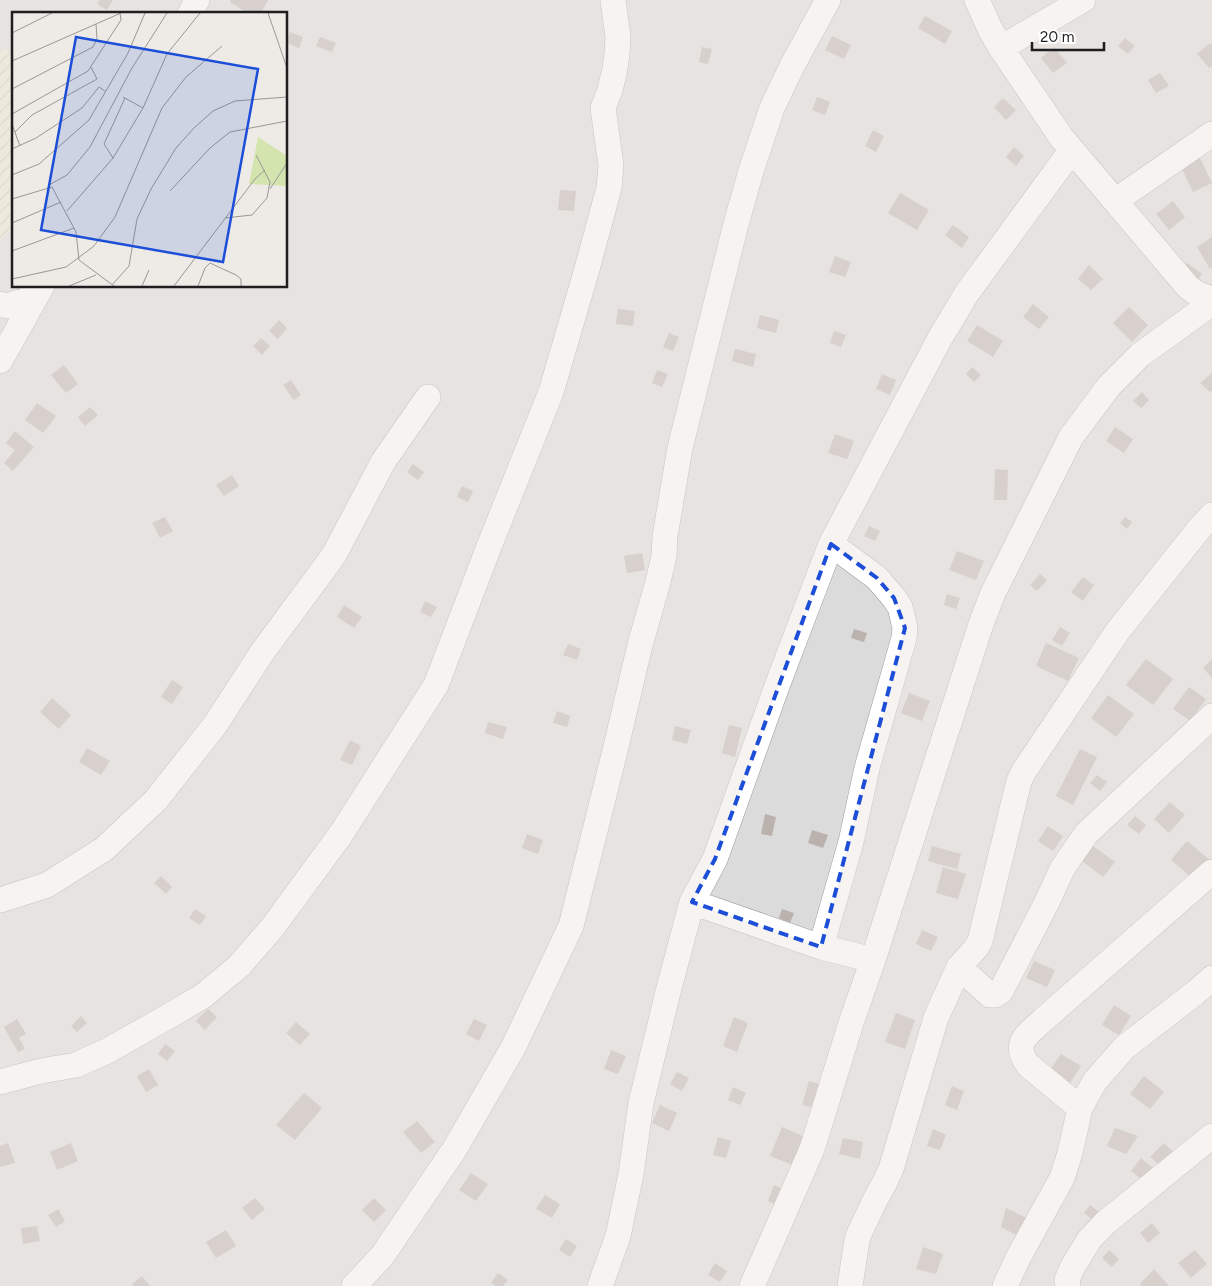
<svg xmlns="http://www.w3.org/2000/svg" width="1212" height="1286" viewBox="0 0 1212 1286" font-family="Figtree,sans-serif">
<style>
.residential{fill:#dcdbdb}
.farmland{fill:url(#farmland-furrows)}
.building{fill:#bbb2ae}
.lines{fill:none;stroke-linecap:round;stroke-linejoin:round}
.street-casing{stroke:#9b9b9b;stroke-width:26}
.street{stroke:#fff;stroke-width:25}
.marked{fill:none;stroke:#1d4ed8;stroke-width:4;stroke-dasharray:10 6;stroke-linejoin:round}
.inset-road{fill:none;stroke:#9b9895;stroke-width:1}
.view{fill:#1d4ed8;fill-opacity:0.15;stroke:#1d4ed8;stroke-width:2.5}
.inset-edge{fill:none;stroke:#1e1e1e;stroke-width:2.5}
</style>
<defs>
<pattern id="farmland-furrows" width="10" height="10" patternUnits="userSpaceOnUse" patternTransform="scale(1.25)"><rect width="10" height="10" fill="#ebe9d2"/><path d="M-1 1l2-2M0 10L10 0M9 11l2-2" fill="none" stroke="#c9c7b4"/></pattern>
</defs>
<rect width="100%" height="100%" fill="#eeeae5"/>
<path class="residential" d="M0,0H1212V1286H0V173L14,107V286H286V14H14V53L0,48Z"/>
<path class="farmland" d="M0,48L14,53V229L0,240Z"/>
<path class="building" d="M100,0H113L107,10L97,4Z
M231,0H268L260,14H249L230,2Z
M925,16L952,31L945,44L918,28Z
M290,32L303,37L299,48L286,43Z
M832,36L851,45L844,59L825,50Z
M320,37L336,43L332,52L316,46Z
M1125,38L1135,46L1128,54L1118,46Z
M1210,43L1212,46V66L1209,68L1197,54Z
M702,47L712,49L708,64L699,62Z
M1054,47L1067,63L1053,73L1041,58Z
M1160,73L1169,86L1156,93L1148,80Z
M817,97L830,102L825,115L812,110Z
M1003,98L1016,110L1006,120L994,107Z
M873,130L884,136L876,152L865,146Z
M1014,147L1024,156L1016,166L1006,157Z
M1199,156L1212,183L1193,192L1180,165Z
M560,190L576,191L574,211L558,210Z
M900,193L929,210L917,230L888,213Z
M1173,201L1185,217L1169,230L1156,214Z
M953,225L969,237L962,248L945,235Z
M1212,237V267L1210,269L1197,247Z
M835,256L851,262L845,277L829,272Z
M1187,263L1202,274L1195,283L1180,273Z
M1089,265L1103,279L1091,290L1078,279Z
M1033,304L1049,317L1039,329L1023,317Z
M1129,307L1148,325L1132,342L1113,323Z
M618,309L635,311L633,326L616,324Z
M760,315L779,320L776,333L757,328Z
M279,320L287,328L278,339L269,331Z
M977,325L1003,341L993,357L967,341Z
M834,331L846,335L841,347L830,343Z
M669,333L679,337L673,351L663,347Z
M261,338L270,346L262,355L253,346Z
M735,349L756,354L753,367L732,361Z
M64,365L78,384L66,393L51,375Z
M972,367L981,375L974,382L966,374Z
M657,370L668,374L662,387L652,383Z
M1212,373V390L1210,392L1200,383Z
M882,374L896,380L890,395L876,389Z
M291,380L301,395L294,400L283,385Z
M1142,392L1149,400L1141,408L1133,401Z
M37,403L56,416L43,433L25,420Z
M90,407L98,415L85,426L78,417Z
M1115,427L1133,439L1124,453L1106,441Z
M15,431L34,447L13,471L4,463L15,450L6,443Z
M835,434L854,441L847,459L828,453Z
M413,464L424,472L418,480L407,472Z
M995,469L1008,470L1007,500H994Z
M232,475L239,486L224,496L216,485Z
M462,486L473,491L468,502L457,497Z
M165,517L173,531L160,538L152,523Z
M1125,517L1132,522L1127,529L1120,523Z
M869,526L880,531L875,541L864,536Z
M957,551L984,561L976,580L949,570Z
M642,553L645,570L627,573L624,556Z
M1040,574L1047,580L1037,591L1030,585Z
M1083,577L1094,585L1083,601L1071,592Z
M947,594L960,598L956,609L944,605Z
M425,601L437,607L431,617L420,612Z
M344,605L362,617L354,628L337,617Z
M1060,627L1070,633L1062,646L1052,640Z
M854,629L867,633L864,642L851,638Z
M1046,643L1079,658L1068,681L1036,666Z
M568,644L581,649L577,660L563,655Z
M1146,659L1173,679L1153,705L1126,685Z
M1212,659V678L1203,668Z
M172,680L183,687L172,704L161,697Z
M1189,687L1206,699L1190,721L1173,709Z
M909,693L930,701L922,721L901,713Z
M1108,695L1134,714L1116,737L1091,718Z
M52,698L71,715L59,729L40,712Z
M557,711L570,716L567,727L553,723Z
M488,722L507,727L503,739L485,733Z
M729,725L742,728L735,757L722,753Z
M675,726L691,730L687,744L672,740Z
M350,740L361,746L352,765L340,760Z
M87,748L110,761L101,775L79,762Z
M1080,749L1097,757L1073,805L1056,796Z
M1097,775L1107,782L1100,791L1090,783Z
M1170,802L1185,815L1169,833L1154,819Z
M765,814L776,817L772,836L761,834Z
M1135,816L1146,825L1139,834L1127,825Z
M1048,826L1063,836L1053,851L1038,841Z
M812,830L828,835L823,848L808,843Z
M527,834L543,840L538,854L522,848Z
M1187,841L1211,861L1195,880L1171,860Z
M932,846L961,854L957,869L928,861Z
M1093,846L1115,862L1103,877L1082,861Z
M943,867L966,874L958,899L936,893Z
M161,876L172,887L166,894L154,883Z
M195,909L206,916L200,925L189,918Z
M782,909L794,913L790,923L779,918Z
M922,930L938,937L931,951L916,944Z
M1034,961L1055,970L1047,987L1026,978Z
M1114,1005L1131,1016L1119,1035L1102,1025Z
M208,1009L217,1017L205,1030L196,1021Z
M896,1013L915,1020L905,1049L885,1042Z
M81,1016L87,1023L77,1032L71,1026Z
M734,1017L748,1023L737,1052L723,1046Z
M17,1019L26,1034L19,1038L25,1049L18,1052L4,1027Z
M474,1019L487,1025L479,1041L466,1034Z
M296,1022L310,1034L300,1045L286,1033Z
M165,1044L175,1051L167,1061L158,1054Z
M611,1050L626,1056L618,1074L604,1069Z
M1061,1054L1081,1066L1070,1083L1050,1070Z
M149,1069L158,1085L146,1092L137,1076Z
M677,1072L689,1078L682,1091L670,1084Z
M1144,1076L1164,1092L1150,1109L1130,1094Z
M809,1081L822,1085L815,1108L802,1105Z
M952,1086L964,1091L957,1110L945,1105Z
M733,1087L746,1093L740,1105L728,1100Z
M304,1093L322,1108L295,1140L276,1125Z
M660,1105L677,1113L669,1131L652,1123Z
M417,1121L435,1142L421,1153L403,1132Z
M782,1127L805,1137L793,1165L770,1156Z
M1115,1128L1138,1136L1126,1154L1107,1146Z
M933,1129L946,1135L940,1150L927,1146Z
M718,1137L731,1141L726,1158L713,1155Z
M843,1138L863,1142L860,1159L839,1154Z
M8,1143L15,1163L0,1167V1146Z
M71,1143L78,1161L57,1170L50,1152Z
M1164,1143L1178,1157L1165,1170L1150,1157Z
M1141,1158L1154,1169L1144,1181L1131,1171Z
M471,1173L488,1184L476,1201L459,1190Z
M774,1185L787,1191L781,1207L768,1201Z
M545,1195L560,1204L552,1218L536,1209Z
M255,1198L265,1209L252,1220L242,1208Z
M374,1198L386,1210L374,1222L362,1210Z
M1090,1205L1103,1215L1097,1223L1084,1213Z
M1006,1208L1033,1221L1022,1238L1001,1227Z
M58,1209L65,1221L56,1227L48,1215Z
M1152,1223L1160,1233L1148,1243L1140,1233Z
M37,1226L40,1241L23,1244L21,1228Z
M226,1230L236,1246L216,1258L206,1242Z
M566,1239L577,1246L570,1257L559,1250Z
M923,1247L943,1254L936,1274L916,1269Z
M1109,1250L1119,1259L1112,1267L1102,1258Z
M1195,1250L1207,1264L1191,1278L1178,1263Z
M715,1263L727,1271L720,1282L708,1275Z
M1154,1269L1169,1286H1142L1140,1284Z
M498,1273L508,1280L503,1286H496L491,1283Z
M142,1276L150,1286H133L132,1284Z"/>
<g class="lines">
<g class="street-casing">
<path id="street" d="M977,0L990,29L1001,48L1061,137L1188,287L1196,293L1212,299
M190,14L197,0
M1001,48L1083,0
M1115,201L1212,134
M0,304L7,306L27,300L37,286
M0,361L42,286
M0,900L47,885L104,849L156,800L215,725L263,651L334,555L383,462L428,397
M692,902L821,947L873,960
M821,947L851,842L867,768L904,638L905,628L903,619L900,607L894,598L877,578L831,544
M959,967L990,995H995L1001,991L1047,902L1062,869L1086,834L1212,716
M0,1082L41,1071L76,1065L107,1051L169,1016L203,996L239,966L272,928L341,834L436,685L490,544L551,392L587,269L609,188L611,165L610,158L603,108L610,90L615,69L617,54L618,37L613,0
M1080,1108L1028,1065C1012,1043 1027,1035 1043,1020L1212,872
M354,1286L382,1256L454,1150L513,1048L571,926L615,751L640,645L658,582L664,556L665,536L680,448L736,224L751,171L772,108L792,66L828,0
M600,1286L618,1236L631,1174L641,1103L668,992L692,902L715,859L777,686L831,544L940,338L967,293L1071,151
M752,1286L812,1149L851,1023L873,960L939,754L981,624L993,593L1071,437L1109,386L1140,355L1212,303
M850,1286L857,1240L859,1234L876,1198L884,1184L891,1169L936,1018L959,967L976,948L980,941L1019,781L1024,771L1117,632L1199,529L1212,515
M1005,1286L1019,1256L1062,1178L1070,1153L1080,1108L1095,1081L1125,1047L1195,993L1212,978
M1068,1286L1067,1280L1072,1268L1089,1240L1105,1223L1212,1136"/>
</g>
<use href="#street" class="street"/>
</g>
<path d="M0 0H1212V1286H0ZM831,544L877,578L894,598L905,628L821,947L692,902L715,859Z" fill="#eeeae5" fill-opacity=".55" fill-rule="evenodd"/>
<path class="marked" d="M831,544L877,578L894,598L905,628L821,947L692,902L715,859Z"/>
<g transform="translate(12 12)">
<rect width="275" height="275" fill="#eeeae5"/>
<path d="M246,125L275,144V174L237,172Z" fill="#d3e4af"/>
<path class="inset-road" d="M256,1L275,56M0,21L40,1M0,49L109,1M0,77L81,35L85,27L84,12M111,85L131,96M0,102L76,59L109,8L108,1M0,112L8,134M3,120L20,103L85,67L79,55M0,137L24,126L70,96L87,75L93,79M101,146L92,132L113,86M0,163L27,152L77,108L116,41L133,1M37,173L55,163L78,135L120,56L155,1M258,177L275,151M158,179L198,136L218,120L275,109M0,187L40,175L64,220L67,248L102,274M55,199L101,146L131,96L155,42L188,1M213,206L240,203L255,186L258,170L244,143M0,211L49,190M0,239L62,216M0,267L54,255L82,234L103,205L150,96L174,65L210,34M100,273L117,254L125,207L139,177L164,136L182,116L201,99L223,89L275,85M57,274L84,263M130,274L137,258M162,274L243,167L253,158M186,274L193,256L198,251L224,263L229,267V274"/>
<path class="view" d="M64,25L246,57L211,250L29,218Z"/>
<rect width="275" height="275" class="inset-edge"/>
</g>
<path d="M1032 42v8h72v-8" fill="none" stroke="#1e1e1e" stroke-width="2.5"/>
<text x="1040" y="42" font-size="15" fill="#1e1e1e" stroke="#ffffff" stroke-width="4" paint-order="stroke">20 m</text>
</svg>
